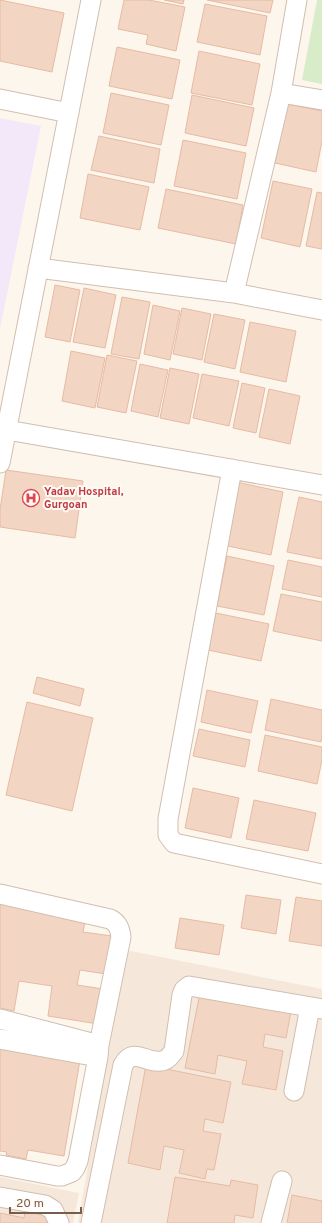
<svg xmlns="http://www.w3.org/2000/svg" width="322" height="1223" viewBox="0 0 322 1223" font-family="Overpass,sans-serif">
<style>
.residential{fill:#f5e8da}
.education{fill:#f3e8fa}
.green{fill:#d8ecc9}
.building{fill:#f3d5c3;stroke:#e6bba3}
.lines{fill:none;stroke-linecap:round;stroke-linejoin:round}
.minor-casing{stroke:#d1beb0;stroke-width:21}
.minor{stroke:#fff;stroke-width:19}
.labels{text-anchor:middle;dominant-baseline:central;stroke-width:4;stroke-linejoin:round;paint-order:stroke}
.health-label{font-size:11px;font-weight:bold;fill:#be3a42;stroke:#fffaf3;text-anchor:start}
</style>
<rect width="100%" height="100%" fill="#fdf6ec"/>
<path class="residential" d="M126,950L322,989V1223H78Z
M0,1177L79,1193L73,1223H0Z"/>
<path class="education" d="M0,118L41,126L0,329Z"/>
<path class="green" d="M317,0H322V84L302,80Z"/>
<path class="building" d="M0,0L64,13L52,72L0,61Z
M124,0H149L185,7L176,51L146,44L148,35L118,29Z
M164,0H184L183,4Z
M207,0H273L270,13Z
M205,4L267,16L260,55L197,42Z
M117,47L180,60L172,99L109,86Z
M199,51L260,64L252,105L191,93Z
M111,93L169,105L161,145L103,133Z
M192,95L254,108L246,146L185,133Z
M287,104L322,111V141L316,172L275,163Z
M99,136L160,149L154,183L91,170Z
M183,140L246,153L237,199L174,186Z
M88,174L149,187L140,230L80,218Z
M273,181L312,189L300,247L261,238Z
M166,189L243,205L236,244L158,228Z
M317,192L322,193V249L306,246Z
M55,285L80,290L70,342L45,337Z
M84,288L116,295L105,348L73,342Z
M122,297L150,302L139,359L111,354Z
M153,305L180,311L170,360L144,354Z
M182,308L211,314L202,360L173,354Z
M214,314L245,320L235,369L204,362Z
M250,322L296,331L286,382L240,372Z
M71,351L105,358L95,408L62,401Z
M107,355L137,361L126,413L97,407Z
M140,364L168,370L158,417L131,411Z
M170,368L199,374L189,424L160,418Z
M202,374L239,381L229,426L193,418Z
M242,383L265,388L256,433L233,428Z
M269,389L300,396L290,444L259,437Z
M6,470L83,481L75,538L0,527V510Z
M236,482L283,492L271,555L223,545Z
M299,497L322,502V559L287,552Z
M227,556L274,566L264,615L217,606Z
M288,560L322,567V597L282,589Z
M281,594L322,602V641L273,631Z
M216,613L269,624L261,661L208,650Z
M37,677L84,689L80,706L33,693Z
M207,690L258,701L251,733L201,722Z
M271,699L322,710V736L321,742L265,730Z
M27,702L93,718L72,811L6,795Z
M199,729L250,740L245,767L193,756Z
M265,735L322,747V760L317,784L258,771Z
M193,788L239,798L231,838L185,828Z
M254,800L316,813L308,851L246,839Z
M246,895L281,900L276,934L241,928Z
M296,897L322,901V946L289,941Z
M0,902L86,916L83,932L112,936L106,974L80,970L77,985L103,989L98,1024L48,1016L52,986L19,981L14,1011L0,1008Z
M180,918L224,925L219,955L175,948Z
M201,988L292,1006L286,1038L265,1034L263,1047L283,1051L276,1090L242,1084L247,1061L218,1055L215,1074L185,1068Z
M0,1047L80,1060L64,1156L28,1150L26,1159L6,1155L7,1152L0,1151Z
M146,1065L231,1082L223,1123L205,1119L203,1131L221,1134L214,1170L207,1169L205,1179L179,1173L184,1150L164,1146L160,1170L128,1163Z
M175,1177L230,1186L231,1180L258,1185L253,1218L235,1215L234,1223H167Z
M292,1195L322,1201V1223H287Z
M25,1211L48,1216L47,1223H0V1213L24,1218Z"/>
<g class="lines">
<g class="minor-casing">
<path id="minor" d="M281,93L322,100
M0,99L69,113
M38,268L234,293L322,310
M234,293L281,93L297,0
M7,430L322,485
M0,463L91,0
M232,469L168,819V835L174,843L322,874
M0,894L110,919C118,923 120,929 121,937L99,1045L98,1057L78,1161L75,1168L72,1172L62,1176H57L0,1165
M0,1019L99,1045
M0,1039L98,1057
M294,1091L310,1007
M0,1197L45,1205L53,1210L59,1223
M91,1223L123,1065C134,1046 146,1064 161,1061C167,1061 171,1055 174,1051L182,995L184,990L189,986L322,1009
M271,1223L282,1181"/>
</g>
<use href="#minor" class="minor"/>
</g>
<defs>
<g id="hospital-ring" transform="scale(0.9)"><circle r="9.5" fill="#fffaf3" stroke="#e0444e" stroke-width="1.5"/><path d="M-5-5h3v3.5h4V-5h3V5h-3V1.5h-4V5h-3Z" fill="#e0444e"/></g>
</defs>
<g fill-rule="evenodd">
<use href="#hospital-ring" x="31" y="498"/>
</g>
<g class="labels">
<g class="health-label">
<text x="44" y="492">Yadav Hospital,<tspan x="44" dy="13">Gurgoan</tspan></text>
</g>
</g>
<path d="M10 1207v6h71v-6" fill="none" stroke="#7a5c4d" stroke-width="2"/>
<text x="16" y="1207" font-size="12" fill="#7a5c4d" stroke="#fffaf3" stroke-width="3" paint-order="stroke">20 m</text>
</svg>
